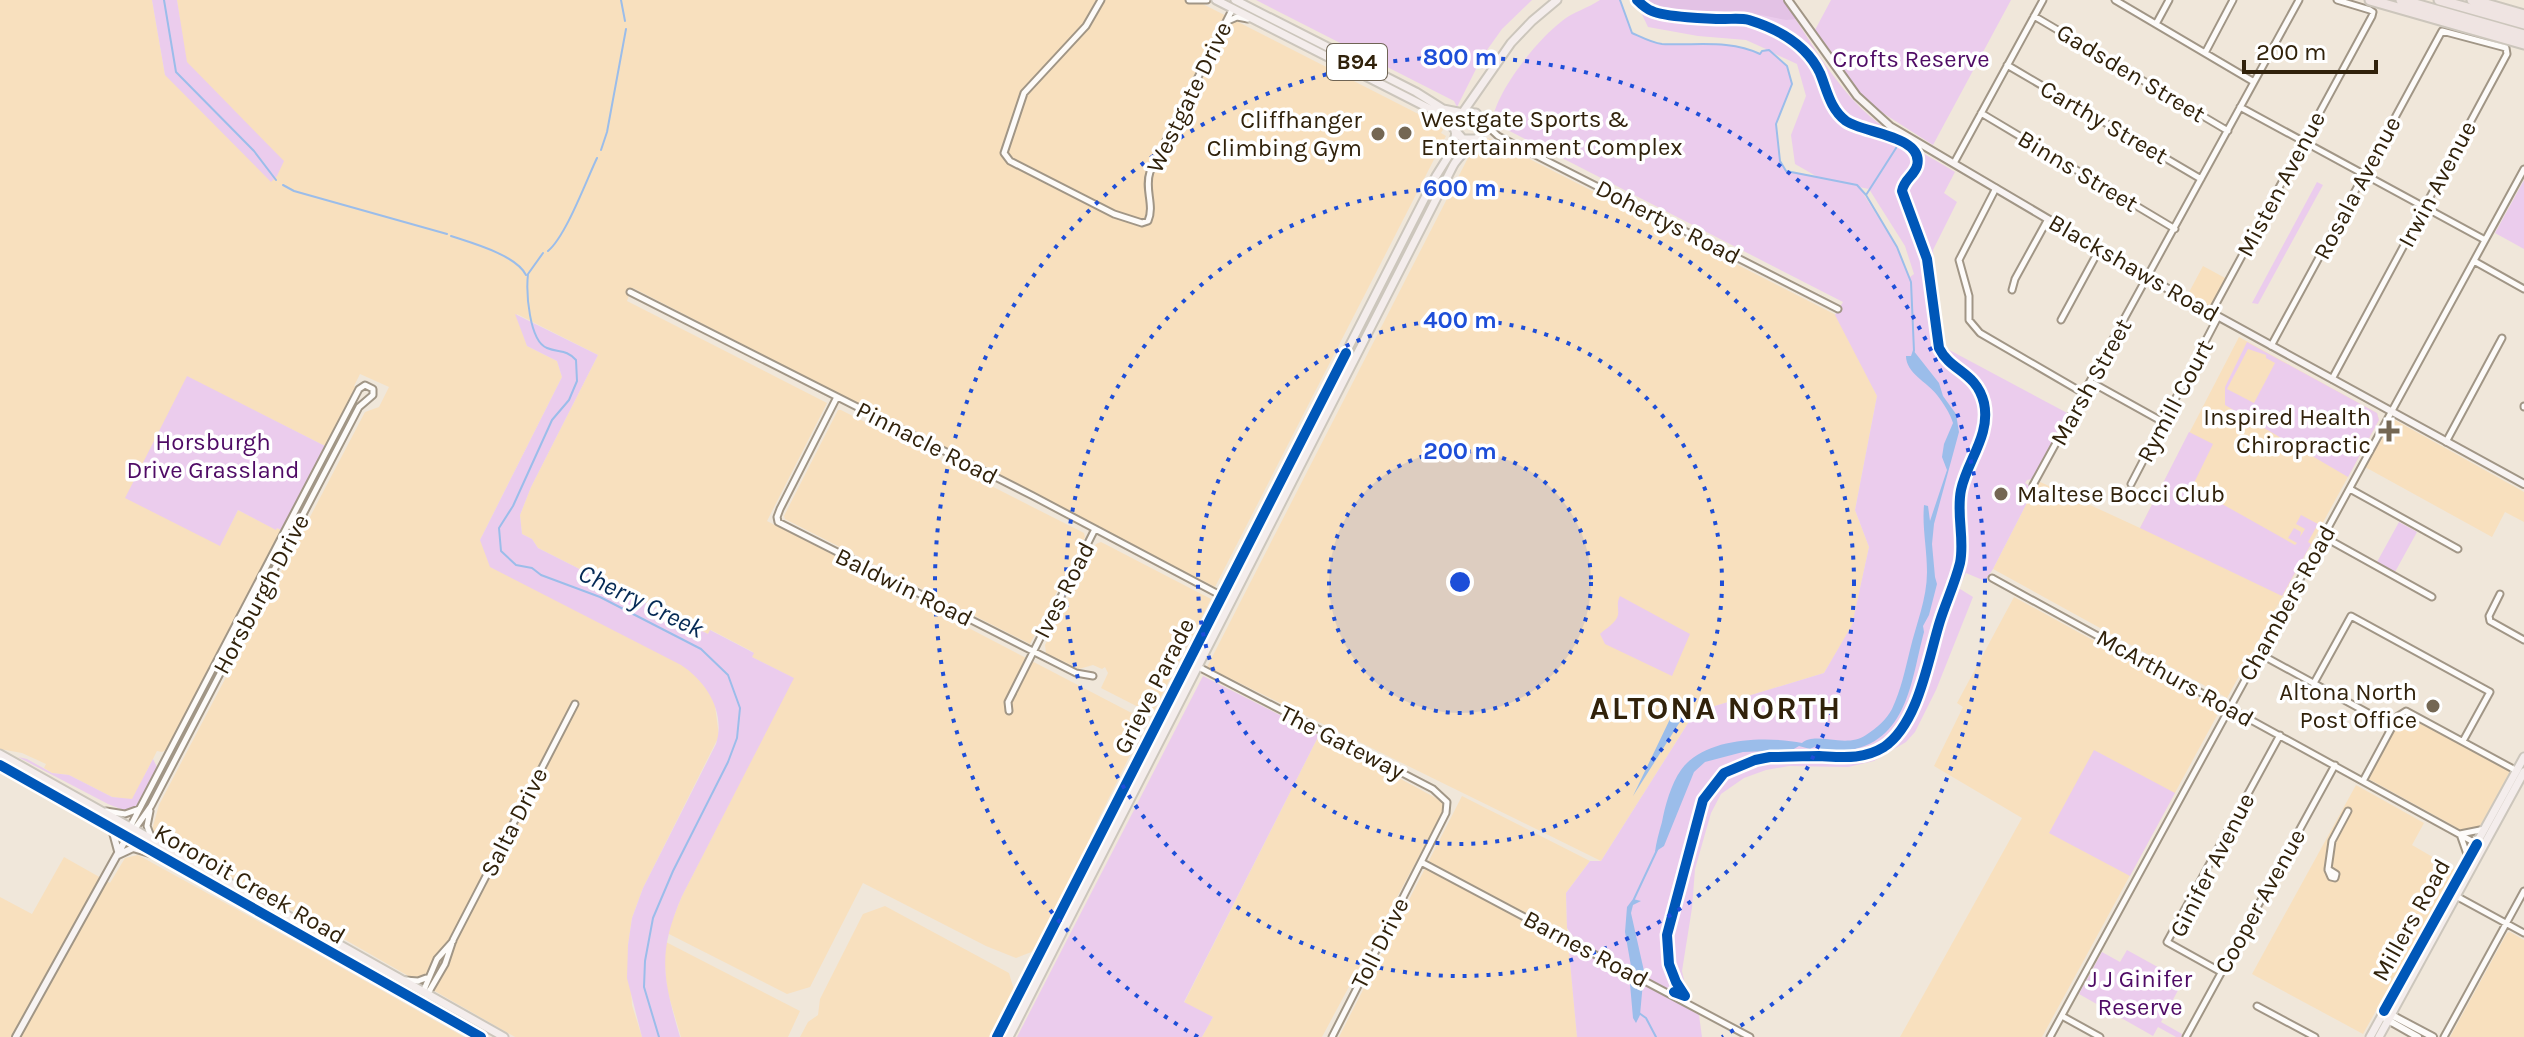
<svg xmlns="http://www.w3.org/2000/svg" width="2524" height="1037" viewBox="0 0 2524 1037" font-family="Karla,sans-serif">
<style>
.built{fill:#f8e0be}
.green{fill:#ebcced;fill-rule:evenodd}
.forest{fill:#e3c2e5}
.water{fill:#9bbdea}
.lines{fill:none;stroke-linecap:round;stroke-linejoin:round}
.stream{stroke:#9bbdea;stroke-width:2}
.minor-casing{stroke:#a19686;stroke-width:9}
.tertiary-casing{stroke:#a19686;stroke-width:10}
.secondary-casing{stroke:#a19686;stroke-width:10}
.primary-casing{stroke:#ccc6bc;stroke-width:11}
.motorway-casing{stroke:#ccc6bc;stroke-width:13}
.minor{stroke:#fdfbf9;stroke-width:5}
.tertiary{stroke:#fdfbf9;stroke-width:6}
.secondary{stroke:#f8f4f3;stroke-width:6}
.primary{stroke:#f4edec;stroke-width:7}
.motorway{stroke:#efe4e2;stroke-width:9}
.cycleway-casing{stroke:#fff;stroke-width:15}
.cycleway{stroke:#0057b8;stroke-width:10}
.ring{fill:none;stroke:#1d4ed8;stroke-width:4;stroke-dasharray:4 8}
.poi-dot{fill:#746753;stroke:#fff;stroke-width:3}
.labels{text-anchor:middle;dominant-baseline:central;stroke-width:7;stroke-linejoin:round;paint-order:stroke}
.shield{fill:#fff;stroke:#6f6454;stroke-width:2}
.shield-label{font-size:22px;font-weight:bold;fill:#31220b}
.park-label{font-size:24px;fill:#4f0b65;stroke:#fff}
.street-label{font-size:24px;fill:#31220b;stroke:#fff}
.poi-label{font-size:24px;fill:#31220b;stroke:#fff;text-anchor:end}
.water-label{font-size:26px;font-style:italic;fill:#052a55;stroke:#fff}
.district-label{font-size:32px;font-weight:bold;letter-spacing:2px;fill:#31220b;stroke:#fff}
.centre{fill:#1d4ed8;stroke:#fff;stroke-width:4}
.ring-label{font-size:24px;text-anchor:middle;font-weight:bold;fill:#1d4ed8;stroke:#fff;stroke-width:7;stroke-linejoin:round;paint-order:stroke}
</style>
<rect width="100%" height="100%" fill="#f0e7da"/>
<path class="built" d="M0,0H152L165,75L190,66L186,62L177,0H1195L1438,124L1444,128L1441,133L1446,136L1215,587L633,288L630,292L627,301L827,403L767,521L916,597L915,600L1147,721L1093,830L1095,832L1034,951L1016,958L986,946L863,883L810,987L787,994L667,933L682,896L793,678L752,657L753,652L711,630L708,634L538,548L532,539L522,534L520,515L531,487L598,355L517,314L527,346L557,361L562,377L480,540L692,671L711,694L715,706L719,736L643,888L632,918L628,945L632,1005L642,1037H515L309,919L236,881L159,837L152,830L159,805L365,412L379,407L389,387L360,374L354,386L356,387L325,446L187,377L220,545L238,510L275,529L277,528L281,530L168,749L162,752L157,751L132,800L112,797L69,775L52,773L44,768L46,764L22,753L0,749Z
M1488,138L1838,316L1877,396L1855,510L1869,547L1852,626L1824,673L1695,712L1601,861L1207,667L1471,152Z
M2203,266L2227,279L2210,309L2187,296Z
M2239,337L2377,413L2379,420L2227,698L1993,569L2038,481L2140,528Z
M838,410H841L1084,533L1085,537L1030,644L785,519L784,516Z
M2393,419L2524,492V522L2505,512L2492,537L2365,467Z
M1101,542L1211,599L1152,714L1101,688L1108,673L1105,667L1102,669L1093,665L1079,669L1046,653L1045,645L1096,544Z
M2014,597L2220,710L2042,1037H1900L2022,818L1934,766L1963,707L1957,703Z
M2406,714L2511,772L2482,825L2469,832L2463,831L2367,778L2400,717Z
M1319,735L1447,804L1322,1037H1202L1213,1017L1184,1003Z
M2356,785L2424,823L2412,845L2455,870L2363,1034L2252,974Z
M1462,796L1590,861L1566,893L1567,928L1577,1037H1339Z
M138,855L312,951L464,1037H0V897L32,914L64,857L110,883L125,858Z
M885,906L1009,973L1014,990L990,1037H800L808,1022L818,1015L820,999L863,914Z
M2510,932L2524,940V1037H2450L2507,933Z
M666,942L800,1011L788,1037H681L667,990L664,955Z"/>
<path class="green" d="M152,0H177L187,62L284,161L277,176L271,182L165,75Z
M1256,0H1532L1502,29L1482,57L1457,107L1454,101Z
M1600,0H1620L1632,33C1641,37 1652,43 1662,44C1695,46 1729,39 1760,54L1766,49L1746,40L1698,36L1648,27L1635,0H1783C1811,41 1837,91 1877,122C1901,142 1929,156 1955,172L1944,193L1957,202L1933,250L1940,345L2071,415L2036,478L2027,480L2025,483L2034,489L1993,569L1985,581L1966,573L1960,586L1944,579L1973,597L1936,690L1915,732L1906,742L1874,761L1848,767L1789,766L1766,770L1744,778L1721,794L1711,813L1695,869L1692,908L1682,971L1688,998L1675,991L1673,1000L1699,1015L1702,1037H1577L1569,951H1584L1610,965V957L1575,939L1567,928L1566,893L1590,861H1601L1695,712L1824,673L1852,625L1869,547L1855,510L1877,396L1835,315L1843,302L1492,122C1496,91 1537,40 1562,21C1573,12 1588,8 1600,0ZM1773,53L1797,64L1806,96L1791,135L1795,164L1816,176L1787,171L1780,161L1776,124L1792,84L1787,66ZM1859,187L1869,189L1905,246L1914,274L1910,277L1897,247Z
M1831,0H2011L1933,145L1867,103L1815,30Z
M2524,180V249L2495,233Z
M2317,182L2323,185L2258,304L2252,303Z
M515,314L598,355L531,487L520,515L522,534L532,539L538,548L708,634L710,630L754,653L752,657L794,678L682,896C657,954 663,978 680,1037H642L627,978L628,945L632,918L643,888L716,744C726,713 707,682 681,665L490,567L480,540L562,377L557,361L527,346Z
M2247,342L2377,413L2379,420L2348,477L2225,405V387ZM2248,349L2266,355V358L2275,363L2254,403L2227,389Z
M187,376L325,446L281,530L277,528L276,530L238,510L220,546L125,498Z
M2189,432L2213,444L2192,487L2295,545L2297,543L2288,538L2294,528L2301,532L2300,537L2305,529L2296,524L2301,515L2318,524L2308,542L2311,544L2282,596L2140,528Z
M2399,522L2417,532L2395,572L2377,562Z
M1620,596L1690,634L1672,676L1605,644L1600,634C1605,629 1616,623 1618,615C1619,607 1616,604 1620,596Z
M1203,676L1319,735L1184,1002L1213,1017L1202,1037H1017Z
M2094,750L2175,793L2130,876L2049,833Z
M18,757L27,759L52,773L69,775L112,797L132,799L153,759L157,767L137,806L126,811L108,804Z
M2127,950L2183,981L2161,1022L2182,1034L2181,1037H2176L2158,1027L2153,1036L2079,994L2102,952L2120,962Z"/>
<path class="forest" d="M1641,0H1783L1797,19L1786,20L1761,15L1655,10Z"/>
<path class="water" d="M1913,350L1939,383L1943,396L1956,414L1959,432L1934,524L1932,544L1935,577L1937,584L1929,615L1923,626L1924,632C1911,680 1908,743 1845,751C1834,752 1825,753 1816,746L1810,749L1799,746L1792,750L1743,752L1705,762L1694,772L1664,846L1655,852C1656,843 1659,832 1662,822C1665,806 1671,784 1681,770C1704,737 1767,736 1802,743C1816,731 1846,749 1866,735C1877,728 1886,720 1892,709C1901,690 1905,670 1910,650C1916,624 1927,599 1927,572C1927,548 1922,528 1924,505L1928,506L1930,521L1947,470L1942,457L1944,444L1953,423C1950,413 1943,403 1937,395C1927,382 1906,373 1906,356H1911Z
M1672,695L1686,702L1690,706L1633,796L1670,719V696Z
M1633,899L1641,901L1633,905L1631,913L1644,971L1640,1015L1636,1023L1633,1018L1630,984L1632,972L1625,932L1627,907Z"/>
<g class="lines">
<path class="stream" d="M164,0L176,72L254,151L276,180
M621,0L625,21
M1620,0L1632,33C1641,37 1652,43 1662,44C1695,46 1729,39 1760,54L1762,51L1769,50L1787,66L1792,84L1776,124L1780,161L1786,171L1857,185L1866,195L1897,247L1911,282L1914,351
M601,150L607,132L626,29
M283,185L294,191L447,234
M1866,195L1898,145
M451,236C472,243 516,255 526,275
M548,251C566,236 586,181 597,158
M543,253L528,274C526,292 529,341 547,348C559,353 566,349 576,360L577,381L569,400L552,420L513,506L499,528L501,551L516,565L532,568L541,575L600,597L701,649L728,675L740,708L737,738L728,762L673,871L653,918L645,961L644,987L659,1037
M1634,899L1657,850
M1639,1013L1646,1018L1656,1037"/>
<g class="minor-casing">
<path id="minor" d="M1101,0L1086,26L1024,93L1004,153L1010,161L1114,214L1142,223L1148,221C1155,205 1144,189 1150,172L1233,8
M1189,0H1207
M2115,0L2254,82
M2034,16L2228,131
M1228,21L1237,17L1248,19
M2156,24L2169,0
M2205,53L2233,0
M2007,65L2201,179
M2240,107L2485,240
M1981,113L2175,229
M1485,124L1498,136L1838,309
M1954,163L2043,0
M1996,188L1959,260L1969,296V320L1980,333L2085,394
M2474,261L2524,289
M2012,290L2015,279L2048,219
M630,292L1033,496L1222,596
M2211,313L2372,16L2373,12L2370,10L2337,0
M2061,320L2099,250
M2271,346L2442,31L2506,48L2507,54L2332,379
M2091,382L2163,422
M837,397L780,509L777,517L778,522L1076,673L1093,676
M2524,406V407
M2446,442L2502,338
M2131,484L2218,317
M2033,485L2299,0
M2350,489L2458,549
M2324,537L2432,597
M1992,578L2479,845
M2500,594L2489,616L2490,621L2524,640
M2260,654L2379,719
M1189,662L1433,789L1447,802L1446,813L1332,1037
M2314,683L2351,616L2490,692L2463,741
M1009,711L1008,702L1095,529
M2363,781L2398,716L2406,711L2517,771
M106,811L125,814L139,809
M150,811L147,826L152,839
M130,827L359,389L365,385L373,389V395L359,407L151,806L134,830
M2460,834L2485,829
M2461,837L2468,857
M1421,862L1750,1037
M2328,870L2331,877L2335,878L2336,874L2328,869L2332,841L2348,811
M2456,896L2524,933
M2221,972L2167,942L2280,735
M405,980L418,981L426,978
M423,992L437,959L453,941
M427,995L445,964L453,940L575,704
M2257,1006L2315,1037
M2062,1016L2100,1037
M2050,1037L2524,169
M2186,1037L2335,765
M2444,1037L2524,891"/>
</g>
<g class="tertiary-casing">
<path id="tertiary" d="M2384,1011L2433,1037
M2386,1019L2418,1037"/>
</g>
<g class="secondary-casing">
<path id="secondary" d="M1788,0L1857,96L1890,126L2148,278L2524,484
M112,829L118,851
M118,855L133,848L153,854
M16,1037L127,837"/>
</g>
<g class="primary-casing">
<path id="primary" d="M1216,0L1434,111L1448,122L1463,139H1476
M1235,0L1416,92L1443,109L1463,113
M1463,112L1511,43L1532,21L1557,0
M0,754L504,1037
M0,765L481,1037
M997,1037L1436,176L1453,149L1456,131
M1009,1037L1453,166C1461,151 1482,141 1484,123L1476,113L1463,112L1456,121L1455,131
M2370,1037L2524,757
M2379,1037L2524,772"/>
</g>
<g class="motorway-casing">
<path id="motorway" d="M2370,0L2524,44
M2401,0L2524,35
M2439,0L2524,24
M2472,0L2524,15"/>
</g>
<use href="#minor" class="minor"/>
<use href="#tertiary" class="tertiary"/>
<use href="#secondary" class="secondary"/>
<use href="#primary" class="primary"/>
<use href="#motorway" class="motorway"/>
<g class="cycleway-casing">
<path id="cycleway" d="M1637,0C1641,4 1646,9 1652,11C1665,17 1709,19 1725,19C1733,19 1741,18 1749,20C1778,29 1807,45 1820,73C1827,90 1830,109 1846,121C1863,133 1925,136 1917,166C1914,176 1904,179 1902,191L1927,259L1939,348C1951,372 1976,371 1984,403C1991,435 1967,461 1961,490C1956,514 1965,540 1960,563C1955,583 1946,602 1940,621C1928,659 1919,723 1884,747C1863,760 1842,757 1819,756C1803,756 1786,757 1770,757L1755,760L1724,773L1703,800L1667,935L1669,964L1676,982L1685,996L1674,992
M0,765L481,1037
M2384,1011L2477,844
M997,1037L1346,353"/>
</g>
<use href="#cycleway" class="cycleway"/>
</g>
<circle cx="1460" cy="582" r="131" fill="#1d4ed8" fill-opacity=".12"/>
<g class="ring">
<circle cx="1460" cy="582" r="131"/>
<circle cx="1460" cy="582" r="262"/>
<circle cx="1460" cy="582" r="394"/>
<path d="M1198 1037A525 525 0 1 1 1722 1037"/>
</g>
<g class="poi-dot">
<circle cx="1405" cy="133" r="8"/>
<circle cx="1378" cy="134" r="8"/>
<path d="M2385 419h8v8h8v8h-8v8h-8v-8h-8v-8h8z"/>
<circle cx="2001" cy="494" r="8"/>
<circle cx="2433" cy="706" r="8"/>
</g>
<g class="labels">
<rect class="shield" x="1327" y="44" width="60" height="36" rx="6"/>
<g class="shield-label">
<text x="1357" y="62">B94</text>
</g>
<g class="park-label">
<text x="1911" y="59">Crofts Reserve</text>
<text x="213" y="442">Horsburgh<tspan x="213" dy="28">Drive Grassland</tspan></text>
<text x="2140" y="979">J J Ginifer<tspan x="2140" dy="28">Reserve</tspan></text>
</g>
<g class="street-label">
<text transform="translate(2131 73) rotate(31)">Gadsden Street</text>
<text transform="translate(1189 97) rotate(-64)">Westgate Drive</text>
<text transform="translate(2104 122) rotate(30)">Carthy Street</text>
<text transform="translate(2078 171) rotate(31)">Binns Street</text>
<text transform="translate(2281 184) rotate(-62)">Misten Avenue</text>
<text transform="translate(2437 184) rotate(-62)">Irwin Avenue</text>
<text transform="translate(2357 188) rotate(-62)">Rosala Avenue</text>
<text transform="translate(1668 222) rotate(27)">Dohertys Road</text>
<text transform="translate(2134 268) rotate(30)">Blackshaws Road</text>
<text transform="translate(2091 382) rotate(-61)">Marsh Street</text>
<text transform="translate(2175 401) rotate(-62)">Rymill Court</text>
<text transform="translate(927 443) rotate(27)">Pinnacle Road</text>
<text transform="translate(904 587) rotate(26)">Baldwin Road</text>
<text transform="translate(1064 590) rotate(-63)">Ives Road</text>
<text transform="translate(261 594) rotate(-62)">Horsburgh Drive</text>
<text transform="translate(2287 603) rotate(-61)">Chambers Road</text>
<text transform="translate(2175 678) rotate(29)">McArthurs Road</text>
<text transform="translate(1154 686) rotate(-63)">Grieve Parade</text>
<text transform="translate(1342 742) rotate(27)">The Gateway</text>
<text transform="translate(514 822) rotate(-63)">Salta Drive</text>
<text transform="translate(2212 865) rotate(-63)">Ginifer Avenue</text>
<text transform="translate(250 884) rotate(30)">Kororoit Creek Road</text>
<text transform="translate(2260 901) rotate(-61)">Cooper Avenue</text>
<text transform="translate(2411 920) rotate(-61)">Millers Road</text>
<text transform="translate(1380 943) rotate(-63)">Toll Drive</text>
<text transform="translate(1586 949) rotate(28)">Barnes Road</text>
</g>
<g class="poi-label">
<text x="1421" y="119" text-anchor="start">Westgate Sports &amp;<tspan x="1421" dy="28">Entertainment Complex</tspan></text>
<text x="1362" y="120">Cliffhanger<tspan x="1362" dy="28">Climbing Gym</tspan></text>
<text x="2371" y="417">Inspired Health<tspan x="2371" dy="28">Chiropractic</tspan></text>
<text x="2017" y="494" text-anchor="start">Maltese Bocci Club</text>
<text x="2417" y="692">Altona North<tspan x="2417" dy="28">Post Office</tspan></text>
</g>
<g class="water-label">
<text transform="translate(641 601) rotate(26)">Cherry Creek</text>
</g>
<g class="district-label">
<text x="1716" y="708">ALTONA NORTH</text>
</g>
</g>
<circle cx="1460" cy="582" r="12" class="centre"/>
<g class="ring-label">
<text x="1460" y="65">800 m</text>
<text x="1460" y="196">600 m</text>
<text x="1460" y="328">400 m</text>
<text x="1460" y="459">200 m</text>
</g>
<path d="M2244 60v12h132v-12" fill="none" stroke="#31220b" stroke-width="4"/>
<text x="2256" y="60" font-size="24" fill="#31220b" stroke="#ffffff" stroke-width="6" paint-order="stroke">200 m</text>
</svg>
